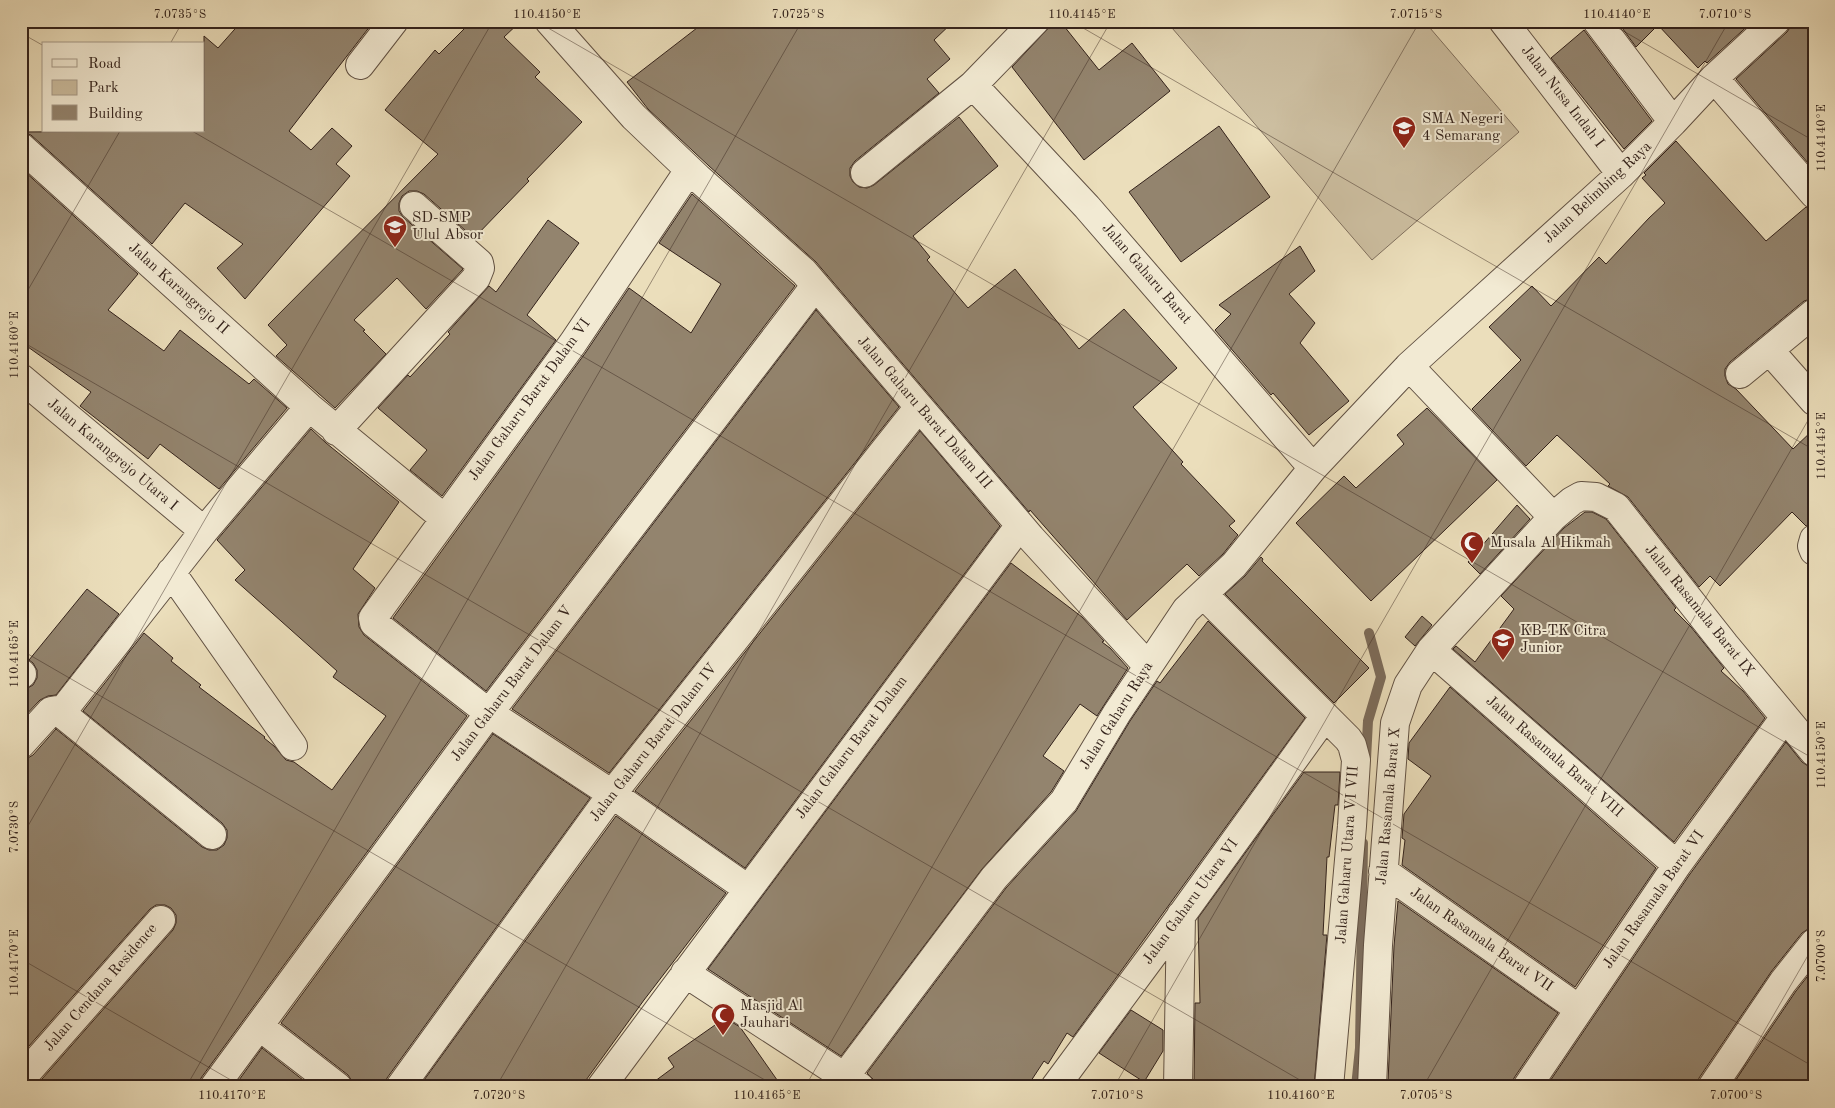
<svg xmlns="http://www.w3.org/2000/svg" width="1835" height="1108" viewBox="0 0 1835 1108" font-family="'Old Standard TT',serif">
<style>
.green{fill:#ccbea0;stroke:#80705e}
.lines{fill:none;stroke-linecap:round;stroke-linejoin:round}
.stream{stroke:#7c6c5b;stroke-width:10}
.building{fill:#93846e;stroke:#33221b}
.street-casing{stroke:#615143;stroke-width:30}
.street{stroke:#f2ead3;stroke-width:28}
.ticks{fill:none;stroke:#33221b;stroke-width:1;stroke-opacity:0.45}
.labels{text-anchor:middle;dominant-baseline:central;stroke-width:4;stroke-linejoin:round;paint-order:stroke}
.street-label{font-size:15px;fill:#33221b;stroke:#f2ead3}
.poi-label{font-size:15px;fill:#33221b;stroke:#f2ead3;text-anchor:start}
.neatline{fill:none;stroke:#33221b;stroke-width:2}
.ticks-label{font-size:12px;text-anchor:middle;fill:#33221b}
</style>
<rect width="100%" height="100%" fill="#ebdebb"/>
<filter id="stains"><feTurbulence type="fractalNoise" baseFrequency=".004" numOctaves="4"/><feColorMatrix values="0 0 0 0 .2 0 0 0 0 .09 0 0 0 0 .02 0 0 0 .5 -.17"/></filter>
<radialGradient id="worn" r=".72"><stop offset=".6" stop-color="#630" stop-opacity="0"/><stop offset="1" stop-color="#630" stop-opacity=".3"/></radialGradient>
<path class="green" d="M1166,21H1424L1519,132L1372,260Z"/>
<g class="lines">
<path class="stream" d="M1366,759L1368,721L1381,677L1369,633
M1356,1087L1360,1048L1363,843"/>
</g>
<path class="building" d="M242,21H374L289,131L311,150L332,128L352,146L336,164L350,176L245,299L217,268L243,244L185,203L152,244L31,135L21,132L204,131V36L218,48Z
M472,21H521L504,37L540,72L535,77L582,122L527,179L529,181L474,238L424,194L417,191H409L402,196L399,203V211L403,217L463,269L426,309L397,278L354,320L365,330L363,331L386,354L335,408L276,356L287,345L268,325L438,154L385,110L435,50L439,54Z
M706,21H954L934,40L950,59L927,79L939,93L855,161L850,168V176L853,182L859,187L867,188L874,185L959,117L998,166L913,236L930,257L927,260L968,308L1015,269L1079,349L1124,309L1177,368L1133,407L1183,462L1181,464L1235,521L1229,526L1238,535L1223,554L1199,576L1187,564L1127,620L1030,510L1029,512L816,262L709,166L648,109L627,82Z
M1055,21H1060L1099,70L1132,43L1170,91L1084,160L1012,67Z
M1624,21H1753L1707,63L1705,61L1698,68L1658,25L1636,47L1620,25Z
M1791,21H1814V170L1736,79L1787,32L1791,26Z
M1584,30L1652,121L1624,149L1551,58Z
M1219,126L1270,197L1181,262L1129,192Z
M1676,141L1766,241L1806,207L1814,209V298L1804,301L1730,362L1725,369V376L1728,384L1736,389L1793,449L1814,429V524L1806,526L1792,512L1720,586L1710,576L1699,587L1628,497L1608,486L1610,484L1557,435L1526,466L1472,409L1521,360L1489,327L1532,286L1551,306L1599,257L1606,264L1649,218L1665,203L1642,178L1646,175L1644,173Z
M23,170L138,274L108,310L164,351L180,330L249,384L254,379L287,408L219,489L160,444L148,459L80,406L91,392L21,342V172Z
M692,194L795,286L486,691L393,618L586,352L629,288L691,333L721,284L659,243Z
M548,220L579,243L527,315L556,340L442,496L410,470L427,450L378,408L408,375L410,377L450,334L448,332L489,286L496,292Z
M1300,246L1315,271L1289,294L1315,323L1300,343L1349,401L1309,435L1273,393L1271,395L1215,330L1231,314L1219,305Z
M816,310L899,407L609,773L512,709Z
M1427,408L1497,480L1371,601L1296,523L1344,476L1356,488L1404,444L1397,435Z
M311,429L326,443L399,502L353,569L375,588L358,614L359,627L364,635L467,716L201,1078L199,1087H35L173,930L176,923V915L171,908L165,905H156L150,909L21,1055V759H26L33,755L56,729L202,847L209,850H217L224,845L227,838V830L222,823L83,711L144,633L173,658L171,661L201,685L199,687L265,737L264,738L274,746L286,760L294,762L332,790L386,716L333,677L337,671L235,580L245,570L217,540Z
M920,431L1000,526L745,868L635,791Z
M1517,505L1530,519L1480,574L1468,562Z
M1585,512H1592L1606,519L1676,608L1674,610L1691,627L1724,668L1721,671L1743,691L1765,718L1674,842L1453,649L1456,646L1475,662L1514,609L1501,596L1564,528Z
M1261,557L1263,559L1262,561L1369,668L1334,703L1225,594L1245,576Z
M1011,563L1082,617L1104,641L1102,642L1110,648L1128,668L1097,716L1080,704L1043,756L1064,771L1051,792L982,869L841,1056L708,969Z
M87,589L119,614L56,695L48,696L40,700L21,720V689H26L33,685L37,678V670L33,663L29,660Z
M1422,616L1432,625L1415,646L1405,637Z
M1208,621L1305,718L1073,1037L1067,1033L1048,1064L1044,1061L1027,1087H875L874,1080L867,1073L1006,888L1076,811L1130,721L1157,681L1160,683Z
M1450,687L1656,868L1575,987L1402,865L1405,840L1402,838L1404,814L1431,776L1408,759L1409,743Z
M493,734L590,798L387,1078L385,1087H353L352,1081L348,1075L281,1023Z
M1786,742L1802,762L1808,766L1814,767V928L1808,929L1802,933L1771,972L1699,1078L1697,1087H1551L1548,1084L1690,874Z
M1304,772H1340L1338,805H1335L1329,857H1327L1323,935H1327L1314,1087H1194L1195,1003H1200L1198,918Z
M616,816L726,893L644,1000L581,1087H419Z
M1398,901L1558,1013L1514,1078L1511,1087H1394L1388,1082L1394,946Z
M1814,968V1087H1731L1796,991Z
M1131,1010L1163,1030V1051L1144,1082L1099,1053Z
M725,1018L740,1027L782,1087H647L674,1067L668,1058Z
M262,1048L312,1087H234Z"/>
<g class="lines">
<g class="street-casing">
<path id="street" d="M549,21L634,117L698,178L804,272L1031,538L1148,666
M1503,21L1621,174
M1597,21L1673,122
M360,65L394,21
M1714,78L1814,194
M973,85L1087,207L1313,468
M21,147L309,407L444,518
M689,170L573,343L373,618L374,623L379,627L489,713L612,794L748,889
M865,173L973,85L1035,21
M1770,351L1814,401
M1409,366L1553,517
M1740,374L1814,313
M21,378L204,531
M336,431L476,278L480,268L479,263L414,206
M1814,539L1812,546L1814,551
M171,572L293,746
M1203,594L1348,739L1352,745L1356,760L1352,826L1329,1087
M1431,650L1677,865
M21,673L22,674
M21,744L51,711L57,710L61,713
M212,835L61,713L204,531L309,407
M1383,871L1579,1009
M685,973L860,1087
M259,1026L338,1087
M21,1079L161,920
M214,1087L489,713L815,286
M400,1087L612,794L919,407
M601,1087L1020,525
M837,1087L994,878L1064,801L1117,713L1186,610L1234,565L1313,468L1409,366L1621,174L1673,122L1714,78L1776,21
M1055,1087L1160,945L1325,716
M1178,1087L1181,915
M1372,1087L1378,945L1395,723L1408,685L1431,650L1553,517L1572,501L1581,496L1596,497L1616,507L1725,645L1814,752
M1527,1087L1677,865L1785,717
M1712,1087L1783,982L1814,943"/>
</g>
<use href="#street" class="street"/>
</g>
<path class="ticks" d="M536,21L1814,759M1071,21L1814,450M1606,21L1814,141M21,33L44,46M170,44L183,21M192,131L1814,1067M21,302L120,131M21,341L1312,1087M21,650L777,1087M21,838L493,21M21,959L243,1087M186,1087L802,21M496,1087L1111,21M805,1087L1420,21M1114,1087L1729,21M1423,1087L1814,410M1732,1087L1814,945"/>
<defs>
<g id="school-pin" transform="scale(1.25)"><path d="M0 17L-7.5 6A9.5 9.5 0 1 1 7.5 6Z" fill="#8f2418" stroke="#f2ead3"/><path d="M0-5L7-2L0 1L-7-2ZM-4 1L0 2.5L4 1V4Q0 6-4 4Z" fill="#fff"/></g>
<g id="mosque-pin" transform="scale(1.25)"><path d="M0 17L-7.5 6A9.5 9.5 0 1 1 7.5 6Z" fill="#8f2418" stroke="#f2ead3"/><path d="M3.5-4.9A6 6 0 1 0 3.5 4.9A5 5 0 1 1 3.5-4.9Z" fill="#fff"/></g>
</defs>
<g fill-rule="evenodd">
<use href="#school-pin" x="1404" y="128"/>
<use href="#school-pin" x="395" y="227"/>
<use href="#mosque-pin" x="1472" y="543"/>
<use href="#school-pin" x="1503" y="640"/>
<use href="#mosque-pin" x="723" y="1015"/>
</g>
<g class="labels">
<g class="street-label">
<text transform="translate(1562 97) rotate(52)">Jalan Nusa Indah I</text>
<text transform="translate(1598 193) rotate(-43)">Jalan Belimbing Raya</text>
<text transform="translate(1146 274) rotate(49)">Jalan Gaharu Barat</text>
<text transform="translate(178 289) rotate(42)">Jalan Karangrejo II</text>
<text transform="translate(530 400) rotate(-54)">Jalan Gaharu Barat Dalam VI</text>
<text transform="translate(924 413) rotate(49)">Jalan Gaharu Barat Dalam III</text>
<text transform="translate(112 455) rotate(40)">Jalan Karangrejo Utara I</text>
<text transform="translate(1699 611) rotate(51)">Jalan Rasamala Barat IX</text>
<text transform="translate(512 684) rotate(-53)">Jalan Gaharu Barat Dalam V</text>
<text transform="translate(1117 716) rotate(-58)">Jalan Gaharu Raya</text>
<text transform="translate(654 743) rotate(-52)">Jalan Gaharu Barat Dalam IV</text>
<text transform="translate(852 748) rotate(-53)">Jalan Gaharu Barat Dalam</text>
<text transform="translate(1554 757) rotate(41)">Jalan Rasamala Barat VIII</text>
<text transform="translate(1389 806) rotate(-85)">Jalan Rasamala Barat X</text>
<text transform="translate(1348 855) rotate(-86)">Jalan Gaharu Utara VI VII</text>
<text transform="translate(1654 900) rotate(-55)">Jalan Rasamala Barat VI</text>
<text transform="translate(1191 902) rotate(-54)">Jalan Gaharu Utara VI</text>
<text transform="translate(1481 940) rotate(35)">Jalan Rasamala Barat VII</text>
<text transform="translate(101 988) rotate(-49)">Jalan Cendana Residence</text>
</g>
<g class="poi-label">
<text x="1422" y="119">SMA Negeri<tspan x="1422" dy="17">4 Semarang</tspan></text>
<text x="412" y="218">SD-SMP<tspan x="412" dy="17">Ulul Absor</tspan></text>
<text x="1490" y="543">Musala Al Hikmah</text>
<text x="1520" y="631">KB-TK Citra<tspan x="1520" dy="17">Junior</tspan></text>
<text x="740" y="1006">Masjid Al<tspan x="740" dy="17">Jauhari</tspan></text>
</g>
</g>
<rect width="1835" height="1108" fill="none" stroke="#ebdebb" stroke-width="55"/>
<rect x="42" y="42" width="162" height="90" fill="#f2ead3" stroke="#a69a89"/>
<rect x="52" y="59" width="25" height="8" fill="#f2ead3" stroke="#a69a89"/>
<text x="88" y="68" font-size="15" fill="#33221b">Road</text>
<rect x="52" y="80" width="25" height="15" fill="#ccbea0" stroke="#a69a89"/>
<text x="88" y="92" font-size="15" fill="#33221b">Park</text>
<rect x="52" y="105" width="25" height="15" fill="#93846e" stroke="#a69a89"/>
<text x="88" y="118" font-size="15" fill="#33221b">Building</text>
<rect x="28" y="28" width="1780" height="1052" class="neatline"/>
<g class="ticks-label">
<text x="180" y="18">7.0735°S</text>
<text x="547" y="18">110.4150°E</text>
<text x="798" y="18">7.0725°S</text>
<text x="1082" y="18">110.4145°E</text>
<text x="1416" y="18">7.0715°S</text>
<text x="1617" y="18">110.4140°E</text>
<text x="1725" y="18">7.0710°S</text>
<text transform="translate(1821 138) rotate(-90)" y="4">110.4140°E</text>
<text transform="translate(14 345) rotate(-90)" y="4">110.4160°E</text>
<text transform="translate(1821 446) rotate(-90)" y="4">110.4145°E</text>
<text transform="translate(14 654) rotate(-90)" y="4">110.4165°E</text>
<text transform="translate(1821 755) rotate(-90)" y="4">110.4150°E</text>
<text transform="translate(14 827) rotate(-90)" y="4">7.0730°S</text>
<text transform="translate(1821 956) rotate(-90)" y="4">7.0700°S</text>
<text transform="translate(14 963) rotate(-90)" y="4">110.4170°E</text>
<text x="232" y="1099">110.4170°E</text>
<text x="499" y="1099">7.0720°S</text>
<text x="767" y="1099">110.4165°E</text>
<text x="1117" y="1099">7.0710°S</text>
<text x="1301" y="1099">110.4160°E</text>
<text x="1426" y="1099">7.0705°S</text>
<text x="1736" y="1099">7.0700°S</text>
</g>
<rect width="100%" height="100%" filter="url(#stains)"/>
<rect width="100%" height="100%" fill="url(#worn)"/>
</svg>
